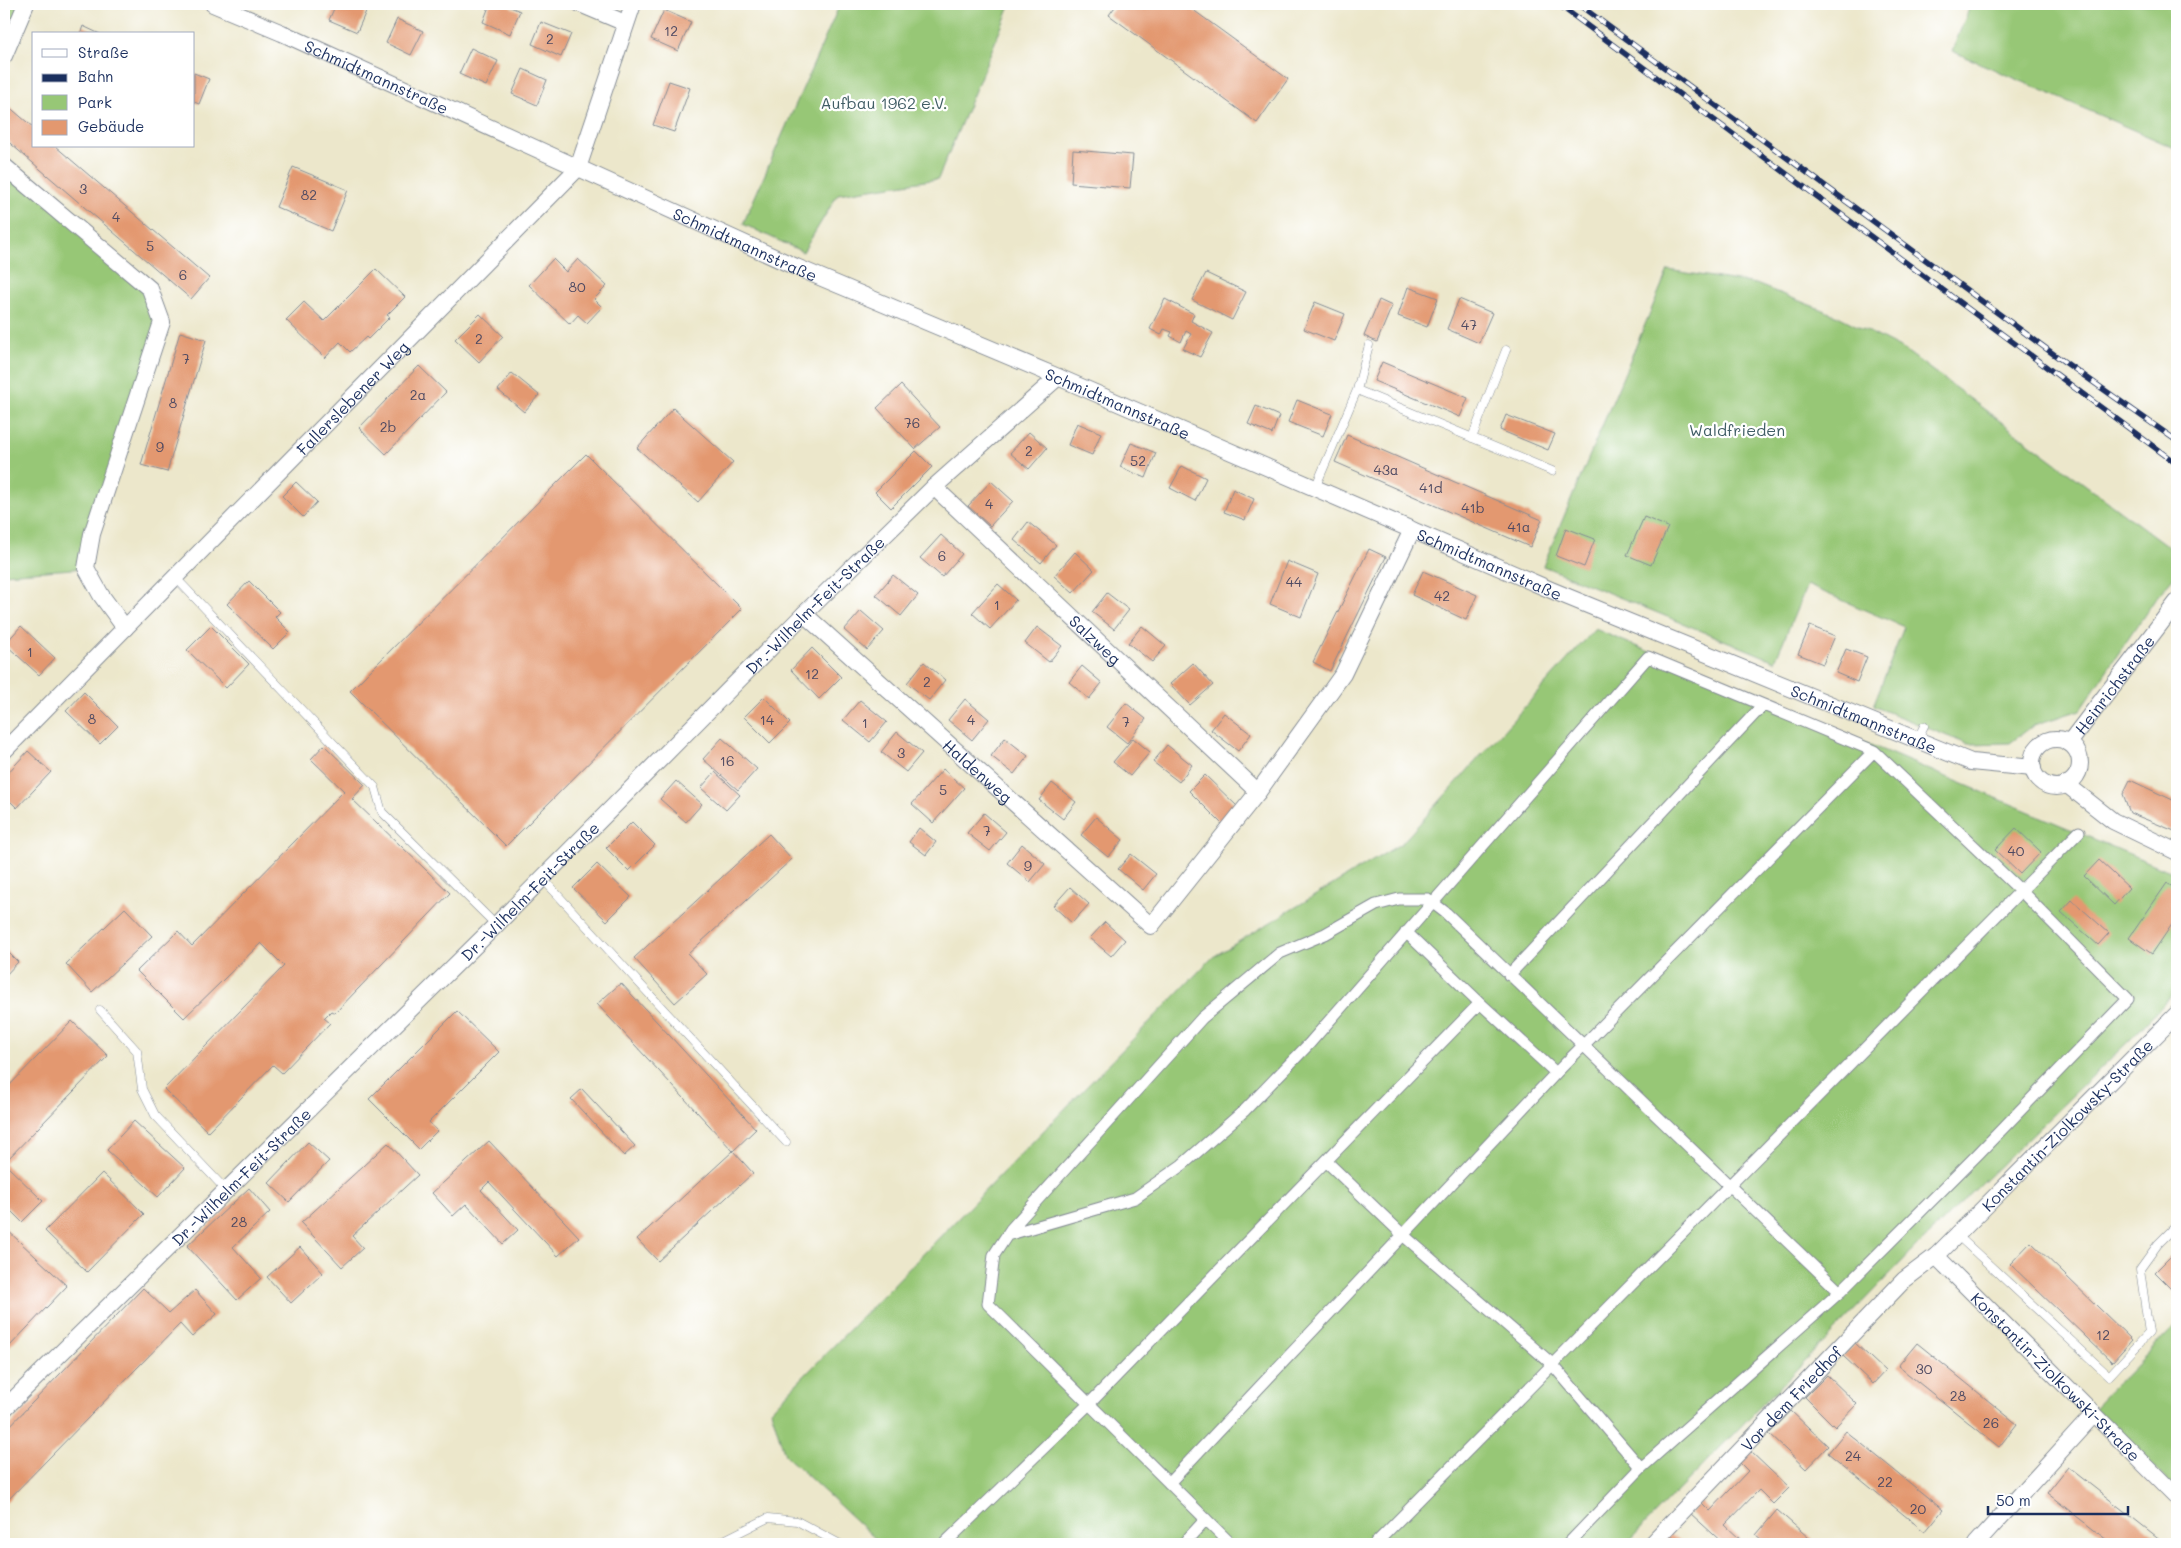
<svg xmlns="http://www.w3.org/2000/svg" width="2181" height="1548" viewBox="0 0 2181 1548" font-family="Mali,sans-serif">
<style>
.green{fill:#97c776;stroke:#597b6a}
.building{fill:#e3986f}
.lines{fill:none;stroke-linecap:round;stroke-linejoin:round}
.service-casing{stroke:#848b94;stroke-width:9}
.pedestrian-casing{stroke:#848b94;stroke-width:13}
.minor-casing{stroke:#848b94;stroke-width:18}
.service{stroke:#fff;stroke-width:8}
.pedestrian{stroke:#fff;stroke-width:11}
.minor{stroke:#fff;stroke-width:16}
.rail-casing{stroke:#1b2f5e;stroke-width:5.5}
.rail{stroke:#fff;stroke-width:4;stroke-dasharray:11;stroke-linecap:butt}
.labels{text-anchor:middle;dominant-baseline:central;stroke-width:4.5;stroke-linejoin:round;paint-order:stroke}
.number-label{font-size:14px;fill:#4d4962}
.street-label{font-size:16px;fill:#1b2f5e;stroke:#fff}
.park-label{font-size:16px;fill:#405d65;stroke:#fff}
</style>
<rect width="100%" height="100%" fill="#fff"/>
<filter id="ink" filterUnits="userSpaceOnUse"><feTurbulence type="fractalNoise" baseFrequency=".02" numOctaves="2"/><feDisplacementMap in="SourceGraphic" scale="10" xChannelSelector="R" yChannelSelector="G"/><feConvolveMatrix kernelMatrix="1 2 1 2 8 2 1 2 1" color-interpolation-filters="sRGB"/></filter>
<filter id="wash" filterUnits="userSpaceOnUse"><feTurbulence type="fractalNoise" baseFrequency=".0096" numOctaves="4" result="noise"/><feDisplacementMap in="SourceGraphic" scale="20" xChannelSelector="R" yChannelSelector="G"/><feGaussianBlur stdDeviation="1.12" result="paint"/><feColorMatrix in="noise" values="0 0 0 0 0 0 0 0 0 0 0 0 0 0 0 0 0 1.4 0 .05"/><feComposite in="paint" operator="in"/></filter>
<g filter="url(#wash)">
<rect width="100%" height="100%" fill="#ece7cb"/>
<path class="green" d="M4,4H26L4,56Z
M840,4H1011L938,179L838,194L803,252L743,224Z
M1971,4H2177V149L1952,51Z
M4,166L150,289L162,322L86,568L4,574Z
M1668,270L1756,284L1838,316L1906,351L2177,553V573L2156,598L2080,710L2034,725L2010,743L1967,744L1873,706L1904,627L1807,585L1775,661L1543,566Z
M1595,629L2177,874V990L2135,1035L1919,1244L1626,1544H881L785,1455L771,1410L1213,957L1402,843Z
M2177,1324V1491L2094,1408Z"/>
<g id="blocks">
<path class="building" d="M336,4H355L367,9L357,32L329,20Z
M490,4H503L520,11L510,34L483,22Z
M1117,4H1185L1288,79L1257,123L1109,15Z
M664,10L691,22L678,51L651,39Z
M397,19L423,31L411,55L386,43Z
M541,22L571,34L561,57L532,44Z
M83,26L100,34H80Z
M471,48L498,61L486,86L459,74Z
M523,69L547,80L537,105L512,94Z
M194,73L209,79L199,104L194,102Z
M669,81L690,88L674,132L653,125Z
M7,105L34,128V146H55L209,278L191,299L4,138V110Z
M1073,150L1133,155L1130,188L1071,183Z
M293,167L348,190L331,231L276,207Z
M553,259L566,272L578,259L607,286L594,299L602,307L587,323L578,315L570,324L529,285Z
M376,269L405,297L387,315L390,317L368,339L366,337L350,352L340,342L325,358L286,320L304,302L324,321Z
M1206,273L1246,292L1232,320L1192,300Z
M1408,287L1438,298L1427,327L1398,316Z
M1165,299L1194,314L1191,321L1213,333L1200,357L1183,349L1191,334L1186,331L1181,342L1170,336L1172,332L1164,329L1161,335L1150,329Z
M1459,299L1492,313L1479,343L1447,329Z
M1379,300L1392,306L1377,342L1364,336Z
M1315,302L1345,314L1334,341L1304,329Z
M480,314L503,336L479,362L455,339Z
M180,332L206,340L167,472L141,465Z
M1382,362L1468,398L1460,417L1374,381Z
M419,366L446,392L386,454L359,428Z
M512,373L539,395L524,412L498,390Z
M901,385L940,427L915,449L877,408Z
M1297,400L1332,414L1323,436L1288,422Z
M1256,406L1279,416L1272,434L1248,424Z
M673,408L733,462L698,502L637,448Z
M1506,415L1555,434L1548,450L1500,430Z
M1077,423L1101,433L1092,455L1068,445Z
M1029,432L1047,448L1029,469L1010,453Z
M1347,435L1542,520L1530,547L1335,462Z
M1131,443L1156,453L1146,478L1120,467Z
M916,451L932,467L891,508L875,492Z
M586,454L742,609L506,846L350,691Z
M1182,466L1206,478L1195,501L1170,488Z
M991,481L1013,501L990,526L968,506Z
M296,482L317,502L303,517L282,496Z
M1233,489L1254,499L1245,520L1224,512Z
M1644,517L1668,527L1651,565L1627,555Z
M1028,522L1056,545L1041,563L1014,540Z
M1566,528L1595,539L1584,567L1556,556Z
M941,535L962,554L942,577L920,558Z
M1369,549L1386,557L1330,671L1313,662Z
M1075,552L1094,570L1073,593L1054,576Z
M1287,561L1318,574L1301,617L1270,604Z
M1423,571L1477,595L1466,620L1412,595Z
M893,575L918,595L901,616L876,595Z
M249,581L280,612L275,617L290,632L273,649L227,604Z
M998,584L1016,600L990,629L972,613Z
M1107,593L1129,610L1114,629L1092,612Z
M861,611L884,631L867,650L844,630Z
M21,626L55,658L39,675L5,644Z
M211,626L249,664L226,688L187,650Z
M1142,626L1166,646L1152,662L1128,643Z
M1810,626L1835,636L1823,664L1798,654Z
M1037,627L1062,646L1049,662L1025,643Z
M812,648L841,677L819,699L791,670Z
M1846,649L1867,657L1857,682L1836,673Z
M924,662L945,680L929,700L907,683Z
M1193,663L1213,685L1190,705L1170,684Z
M1082,666L1102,683L1089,699L1069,682Z
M84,692L118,726L100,744L66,711Z
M764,697L790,723L770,743L744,717Z
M965,699L989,719L972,740L948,720Z
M860,700L887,722L870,742L843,720Z
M1126,703L1146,719L1127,743L1107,727Z
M1224,713L1251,734L1238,751L1211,730Z
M897,732L922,753L906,772L881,752Z
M722,738L757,769L738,790L703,759Z
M1005,738L1028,756L1014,774L991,756Z
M1133,738L1150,752L1130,776L1113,762Z
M324,745L365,785L352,799L450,893L335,1013L331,1011L324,1018L330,1023L282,1073L273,1065L208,1132L164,1089L284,966L261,943L184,1018L137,971L178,931L192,946L344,791L311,759Z
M1167,745L1192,765L1179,782L1153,762Z
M28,751L51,772L17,808L4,795V777Z
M943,769L964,788L933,823L912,804Z
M715,772L740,795L726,810L701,788Z
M1205,775L1239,808L1223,825L1189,791Z
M2130,780L2177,802V832L2130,813L2123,794Z
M676,781L702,804L686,822L660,799Z
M1052,783L1076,802L1063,819L1039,800Z
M984,813L1006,832L990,851L967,833Z
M1096,817L1123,840L1108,857L1081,835Z
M632,822L655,845L629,871L606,848Z
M919,828L936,842L926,855L909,842Z
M2016,828L2041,852L2020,874L1995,850Z
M769,834L792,859L688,954L707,974L675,1003L634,958Z
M1022,844L1045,864L1030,882L1007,863Z
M1131,854L1156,874L1143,890L1118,869Z
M2099,860L2129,888L2114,905L2084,876Z
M597,864L631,897L607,921L573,888Z
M2167,883L2177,890V917L2152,954L2129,938Z
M1070,887L1089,904L1072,923L1053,906Z
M2072,900L2109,933L2098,945L2061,912Z
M125,908L152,936L92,992L66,964Z
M1105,922L1125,940L1111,956L1090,938Z
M4,948L18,962L4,977Z
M621,983L756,1129L733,1151L597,1004Z
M457,1011L499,1052L429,1122L437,1131L419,1149L369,1099Z
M72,1021L108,1056L4,1163L43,1201L22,1222L4,1204V1091Z
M582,1089L635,1146L624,1156L571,1099Z
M134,1121L185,1168L158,1197L107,1150Z
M489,1141L579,1237L558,1256L489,1182L481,1190L518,1230L503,1244L466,1204L453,1216L432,1193Z
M308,1142L329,1161L289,1202L269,1183Z
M388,1143L418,1175L352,1236L363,1248L342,1267L301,1223Z
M733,1151L753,1173L658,1261L637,1239Z
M102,1173L144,1214L87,1272L45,1231Z
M249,1188L270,1212L233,1247L261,1278L237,1300L187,1246Z
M4,1227L67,1286L8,1348L4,1344Z
M2031,1242L2132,1340L2112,1362L2010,1264Z
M300,1247L323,1273L291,1303L267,1277Z
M2177,1250V1294L2155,1272Z
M143,1288L169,1313L195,1290L217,1314L192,1337L180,1324L4,1504V1432Z
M1855,1343L1885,1371L1873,1384L1843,1356Z
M1917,1343L2017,1424L1999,1447L1898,1366Z
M1827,1375L1857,1404L1835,1427L1805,1397Z
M1791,1411L1828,1446L1806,1469L1769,1434Z
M1846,1431L1943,1510L1925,1532L1828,1453Z
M1750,1451L1789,1488L1773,1504L1759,1490L1725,1525L1740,1539L1735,1544H1724L1690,1513L1701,1502L1710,1511L1748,1471L1739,1462Z
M2068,1467L2133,1518L2166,1544H2112L2080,1519L2047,1493Z
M1777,1510L1809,1538L1816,1544H1767L1756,1535Z
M1670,1534L1682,1544H1661Z"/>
</g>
</g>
<g filter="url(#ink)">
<use href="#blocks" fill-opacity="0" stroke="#848b94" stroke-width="1"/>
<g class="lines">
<g class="service-casing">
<path id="service" d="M1357,390L1369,345
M1472,438L1506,350
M1315,488L1357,390L1552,471
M175,577L375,787L382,812L496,925
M1917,740L1924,726
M542,878L786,1142
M100,1010L137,1051L142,1089L155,1115L226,1190
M1957,1235L2109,1376L2149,1333L2140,1269L2158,1244L2177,1225
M716,1544L768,1518L797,1521L840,1544"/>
</g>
<g class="pedestrian-casing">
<path id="pedestrian" d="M1509,975L1763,705
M1480,1003L1556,1073L1874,751L2021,891L2128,999L1978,1154L1840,1292L1641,1468L1568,1544
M1326,1161L1403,1235L1552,1364L1641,1468
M1007,1235L1135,1198L1182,1165L1245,1110L1309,1044L1648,657L1874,751
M1169,1483L1556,1073
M944,1544L1089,1404L1480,1003L1406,932
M1183,1544L1206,1519
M1231,1544L988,1304L994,1255L1011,1229L1202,1018L1280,953L1325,934L1376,905L1399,899H1428L1446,913L1840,1292
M1375,1544L2079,832"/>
</g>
<g class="minor-casing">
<g id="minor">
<path id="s1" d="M213,4L282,33L796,267L1058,377L1551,590L1971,762L2033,768"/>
<path d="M580,4L625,23"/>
<path d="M4,56L26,4"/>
<path d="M4,166L150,289L162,322L92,534L86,568L101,595L125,628"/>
<path id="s2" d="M934,487L1258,792"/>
<path id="s3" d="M804,614L1151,926L1258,792L1343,674L1412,530"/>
<circle cx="2056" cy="763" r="24"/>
<path id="s4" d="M2069,743L2177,602"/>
<path id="s5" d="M4,751L578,168L633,4"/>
<path d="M2066,784L2113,821L2177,852"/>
<path id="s6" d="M1936,1256L2177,1497"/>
<path id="s7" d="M4,1409L496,925L804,614L934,487L1058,377"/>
<path id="s8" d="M1651,1544L1904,1280L1936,1256L2177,1014"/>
<path d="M1976,1544L2094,1414"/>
</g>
</g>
<use href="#service" class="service"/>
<use href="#pedestrian" class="pedestrian"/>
<use href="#minor" class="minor"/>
<g class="rail-casing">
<path id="rail" d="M1558,4L2177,464
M1578,4L2059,358L2177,441"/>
</g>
<use href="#rail" class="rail"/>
</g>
</g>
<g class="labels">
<g class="number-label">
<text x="671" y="30">12</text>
<text x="550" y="38">2</text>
<text x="83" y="188">3</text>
<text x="309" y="194">82</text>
<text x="116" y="216">4</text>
<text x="150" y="245">5</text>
<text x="183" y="274">6</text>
<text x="577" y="286">80</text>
<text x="1469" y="324">47</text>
<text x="479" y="338">2</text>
<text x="186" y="358">7</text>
<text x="418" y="394">2a</text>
<text x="173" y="402">8</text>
<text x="912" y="422">76</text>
<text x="388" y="426">2b</text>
<text x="160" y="446">9</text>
<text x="1029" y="450">2</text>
<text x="1138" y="460">52</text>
<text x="1386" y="469">43a</text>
<text x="1431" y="487">41d</text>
<text x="989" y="503">4</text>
<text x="1473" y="507">41b</text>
<text x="1519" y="526">41a</text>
<text x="942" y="555">6</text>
<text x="1294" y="581">44</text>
<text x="1442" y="595">42</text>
<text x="997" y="604">1</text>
<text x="30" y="651">1</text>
<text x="812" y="673">12</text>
<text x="927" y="681">2</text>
<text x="92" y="718">8</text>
<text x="767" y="719">14</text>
<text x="971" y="719">4</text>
<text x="1126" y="721">7</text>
<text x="865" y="722">1</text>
<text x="901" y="752">3</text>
<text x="727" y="760">16</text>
<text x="943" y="789">5</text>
<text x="987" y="830">7</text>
<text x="2016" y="850">40</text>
<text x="1028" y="865">9</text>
<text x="239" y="1221">28</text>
<text x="2103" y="1334">12</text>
<text x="1924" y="1368">30</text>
<text x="1958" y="1395">28</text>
<text x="1991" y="1422">26</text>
<text x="1853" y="1455">24</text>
<text x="1885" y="1481">22</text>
<text x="1918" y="1508">20</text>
</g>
<g class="street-label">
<text stroke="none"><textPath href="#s1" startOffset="179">Schmidtmannstraße</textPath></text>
<text stroke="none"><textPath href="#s1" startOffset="584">Schmidtmannstraße</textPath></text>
<text stroke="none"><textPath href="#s5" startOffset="496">Fallerslebener Weg</textPath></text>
<text stroke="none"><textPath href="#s1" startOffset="989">Schmidtmannstraße</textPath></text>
<text stroke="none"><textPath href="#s1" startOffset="1394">Schmidtmannstraße</textPath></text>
<text stroke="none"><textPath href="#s7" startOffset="1142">Dr.-Wilhelm-Feit-Straße</textPath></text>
<text stroke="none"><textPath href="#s2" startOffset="222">Salzweg</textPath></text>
<text stroke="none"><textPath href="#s4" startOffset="74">Heinrichstraße</textPath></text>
<text stroke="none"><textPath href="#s1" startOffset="1799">Schmidtmannstraße</textPath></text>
<text stroke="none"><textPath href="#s3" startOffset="234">Haldenweg</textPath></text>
<text stroke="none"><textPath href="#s7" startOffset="738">Dr.-Wilhelm-Feit-Straße</textPath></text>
<text stroke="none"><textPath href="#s8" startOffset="591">Konstantin-Ziolkowsky-Straße</textPath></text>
<text stroke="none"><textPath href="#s7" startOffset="332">Dr.-Wilhelm-Feit-Straße</textPath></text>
<text stroke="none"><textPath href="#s6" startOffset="170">Konstantin-Ziolkowski-Straße</textPath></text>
<text stroke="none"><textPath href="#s8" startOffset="202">Vor dem Friedhof</textPath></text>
</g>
<g class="park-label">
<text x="884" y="102">Aufbau 1962 e.V.</text>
<text x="1737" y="429">Waldfrieden</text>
</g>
</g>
<rect width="2181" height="1548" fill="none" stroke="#fff" stroke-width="20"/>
<rect x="32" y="32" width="162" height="115" fill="#ffffff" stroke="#a4acbf"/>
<rect x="42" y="49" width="25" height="8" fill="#ffffff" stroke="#a4acbf"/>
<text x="78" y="58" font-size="15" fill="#1b2f5e">Straße</text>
<rect x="42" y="74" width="25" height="8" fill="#1b2f5e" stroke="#a4acbf"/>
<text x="78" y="82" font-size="15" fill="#1b2f5e">Bahn</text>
<rect x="42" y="95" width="25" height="15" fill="#97c776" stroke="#a4acbf"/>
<text x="78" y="108" font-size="15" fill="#1b2f5e">Park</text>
<rect x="42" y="120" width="25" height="15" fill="#e3986f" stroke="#a4acbf"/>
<text x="78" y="132" font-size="15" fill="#1b2f5e">Gebäude</text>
<path d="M1988 1506v8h140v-8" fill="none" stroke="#1b2f5e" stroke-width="2.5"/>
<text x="1996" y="1506" font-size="15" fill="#1b2f5e" stroke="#ffffff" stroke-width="4" paint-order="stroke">50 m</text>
</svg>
